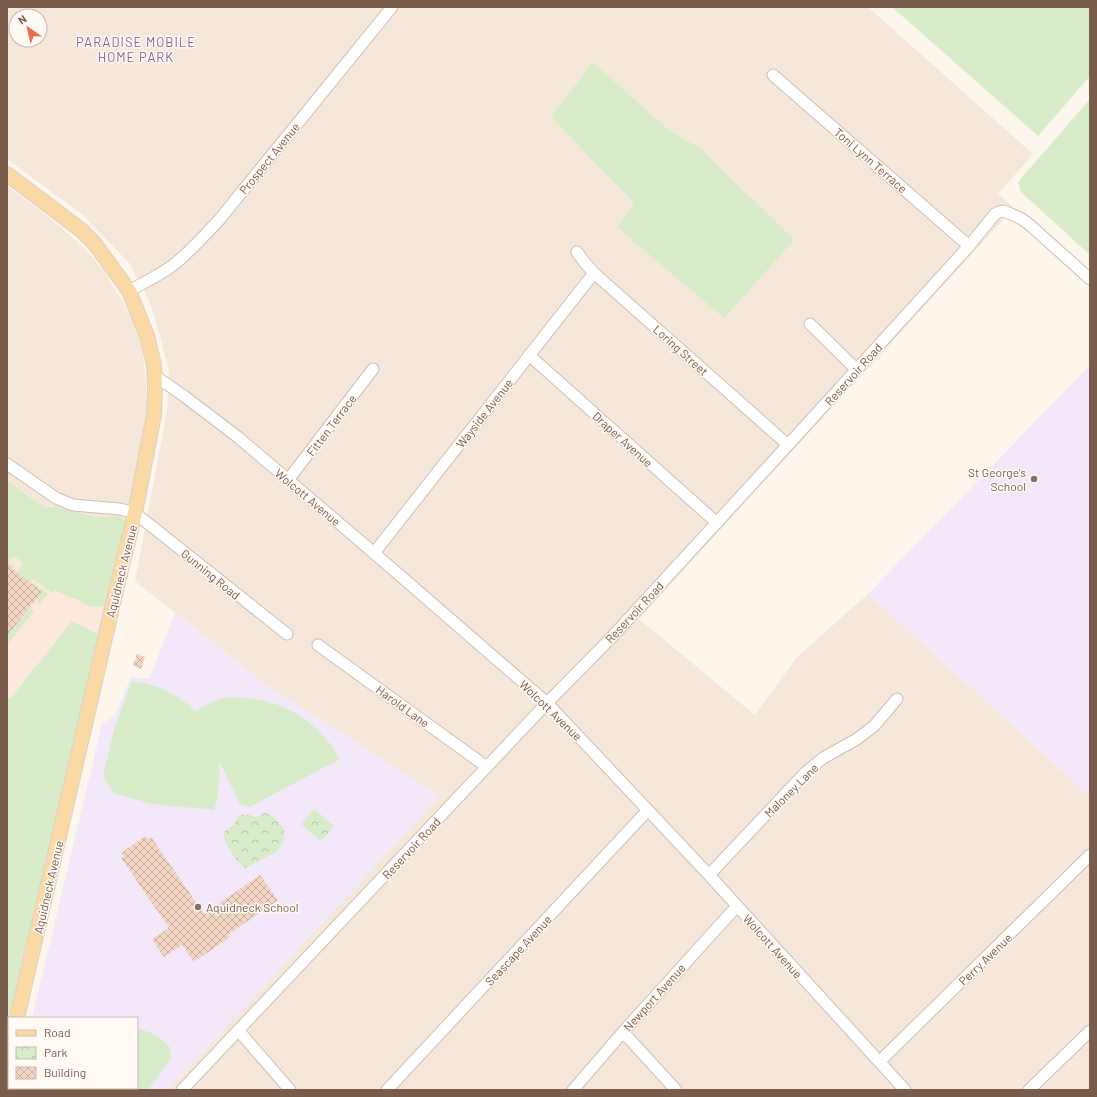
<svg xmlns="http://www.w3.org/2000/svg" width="1097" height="1097" viewBox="0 0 1097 1097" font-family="Barlow,sans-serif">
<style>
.residential{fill:#f5e8da;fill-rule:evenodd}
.commercial{fill:#fde8e0}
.education{fill:#f3e8fa}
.grass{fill:#d8ecc9}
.park{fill:url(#park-crowns)}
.building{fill:url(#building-cross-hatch)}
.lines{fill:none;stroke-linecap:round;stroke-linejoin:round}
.minor-casing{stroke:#d1beb0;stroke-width:13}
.major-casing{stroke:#dad1cd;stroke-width:16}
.minor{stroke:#fff;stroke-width:11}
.major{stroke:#fbd9a5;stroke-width:14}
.education-dot{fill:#8d6e63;stroke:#fffaf3;stroke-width:1.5}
.labels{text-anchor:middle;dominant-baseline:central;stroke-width:3;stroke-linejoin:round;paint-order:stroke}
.street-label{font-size:12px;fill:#7a5c4d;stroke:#fffaf3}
.education-label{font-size:12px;fill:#785e54;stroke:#fffaf3;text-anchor:end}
.neighbourhood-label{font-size:13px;letter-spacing:1px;fill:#846695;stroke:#fffaf3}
</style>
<defs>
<pattern id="park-crowns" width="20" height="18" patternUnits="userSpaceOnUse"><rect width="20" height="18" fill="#d8ecc9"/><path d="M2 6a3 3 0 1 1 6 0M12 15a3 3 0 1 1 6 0" fill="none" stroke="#b4c2a5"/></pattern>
<pattern id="building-cross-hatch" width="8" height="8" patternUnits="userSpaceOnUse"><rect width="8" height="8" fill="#f3d5c3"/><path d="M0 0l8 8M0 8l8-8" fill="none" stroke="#cab0a1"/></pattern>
</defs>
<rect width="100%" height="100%" fill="#fdf6ec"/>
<path class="residential" d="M7,7H868L1033,154L998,194L1014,208L639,619L755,715L797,657L868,594L1090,796V1090H168L439,796L269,687L135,581L167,411L169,373L161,340L151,305L130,264L83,215L7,159ZM16,16H40V40H16ZM593,62L666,129L700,148L617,226L634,203Z
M7,186L30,203L70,235L87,251L105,273L124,304L136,329L143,354L146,385V423L125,522L115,538L46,508L7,481Z"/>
<path class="commercial" d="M7,510L110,585L7,1027Z"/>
<path class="education" d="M1090,365V796L868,594Z
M175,613L269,687L440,796L168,1090H15V1088H137V1018H32L102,724L115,715L131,677L149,679Z"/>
<path class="grass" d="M892,7H1090V76L1038,136Z
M593,62L667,129L700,148L794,240L724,318L617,227L634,203L551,117Z
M1090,99V255L1021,192L1018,182Z
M7,481L46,508L57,507L94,517L118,516L123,519L125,522L104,606L90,607L79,600L69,597L55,590L52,593L33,579L30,583L17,572L23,563L14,556L9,562L15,567L13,569L7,564Z
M34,583L48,594L40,604L36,600L42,592L32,584Z
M30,607L34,611L7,645V635Z
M72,621L98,634L7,1027V696L10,699Z
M132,681C157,684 177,693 195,711C203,707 212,701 220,699C227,697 235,697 242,698C284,699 320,723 340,759L250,807L240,804L219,761C220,778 219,794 214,810L152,804L113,793L103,776L114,729Z
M137,1029C152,1031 162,1038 171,1049L170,1060L148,1090H42L40,1088H137Z"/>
<path class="park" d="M314,809L334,826L321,841L301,824Z
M264,813C271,813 275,819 279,823C287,830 285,842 279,849C275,854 252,864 245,868C235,859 227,848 223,835L224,832L235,824C239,810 247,815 257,817Z"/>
<path class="building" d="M7,564L42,592L7,636Z
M137,654L145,657L141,669L133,665Z
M145,836L148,839L151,837L204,914L260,875L278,900L229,934L230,937L194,962L182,945L164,957L152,939L169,928L121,858L124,856L121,853Z"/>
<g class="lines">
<g class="minor-casing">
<path id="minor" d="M773,75L969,246
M577,252L585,263L594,273L788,445
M129,291C143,283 158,276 172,266C189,253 204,236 219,220L392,7
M810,324L856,369
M529,355L717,523
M155,376L184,396L239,438L374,553L547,703L709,875L905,1090
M7,464L56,498L73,505L120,509L135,513L287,634
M288,480L373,369
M374,553L594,273
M318,645L487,767
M709,875L805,773L823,758L857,739L874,726L897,699
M238,1030L290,1090
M623,1032L676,1090
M879,1062L1090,855
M182,1090L547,703L610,639L788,445L969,246L995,214L999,212L1003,211L1011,214L1022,219L1031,226L1090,279
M387,1090L648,810
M573,1090L623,1032L737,906
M1029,1090L1090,1031"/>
</g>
<g class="major-casing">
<path id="major" d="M7,174L81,230L95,244L129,291L147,336L154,365L155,387L154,415L135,513L118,582L17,1018
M7,1063L9,1054"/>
</g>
<use href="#minor" class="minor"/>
<use href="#major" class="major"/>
</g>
<g class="education-dot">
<circle cx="1034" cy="479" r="4"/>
<circle cx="198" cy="907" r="4"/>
</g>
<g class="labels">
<g class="street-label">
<text transform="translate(269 158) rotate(-51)">Prospect Avenue</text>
<text transform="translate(871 160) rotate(41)">Toni Lynn Terrace</text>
<text transform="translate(681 350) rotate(42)">Loring Street</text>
<text transform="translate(853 374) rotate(-48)">Reservoir Road</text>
<text transform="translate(484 413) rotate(-52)">Wayside Avenue</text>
<text transform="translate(331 425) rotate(-53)">Fitten Terrace</text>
<text transform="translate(623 439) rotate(42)">Draper Avenue</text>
<text transform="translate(308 497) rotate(40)">Wolcott Avenue</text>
<text transform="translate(121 571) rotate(-76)">Aquidneck Avenue</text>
<text transform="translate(211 574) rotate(39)">Gunning Road</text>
<text transform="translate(634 612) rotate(-47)">Reservoir Road</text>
<text transform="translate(403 706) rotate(36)">Harold Lane</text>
<text transform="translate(551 710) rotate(44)">Wolcott Avenue</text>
<text transform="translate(791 790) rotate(-45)">Maloney Lane</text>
<text transform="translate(411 848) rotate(-47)">Reservoir Road</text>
<text transform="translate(48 887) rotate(-77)">Aquidneck Avenue</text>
<text transform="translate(773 946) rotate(48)">Wolcott Avenue</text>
<text transform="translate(518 950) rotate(-47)">Seascape Avenue</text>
<text transform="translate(985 959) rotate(-44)">Perry Avenue</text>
<text transform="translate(654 997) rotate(-48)">Newport Avenue</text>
</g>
<g class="education-label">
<text x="1026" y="472">St George's<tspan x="1026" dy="14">School</tspan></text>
<text x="206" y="907" text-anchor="start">Aquidneck School</text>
</g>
<g class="neighbourhood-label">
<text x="136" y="42">PARADISE MOBILE<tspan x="136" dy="15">HOME PARK</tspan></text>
</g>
</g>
<rect width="1097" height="1097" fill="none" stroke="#7a5c4d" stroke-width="16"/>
<rect x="8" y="1017" width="130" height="72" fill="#fffaf3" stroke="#cabbb1"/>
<rect x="16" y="1030" width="20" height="6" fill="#fbd9a5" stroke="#cabbb1"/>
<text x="44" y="1037" font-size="12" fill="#7a5c4d">Road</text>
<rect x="16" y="1047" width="20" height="12" fill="url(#park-crowns)" stroke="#cabbb1"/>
<text x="44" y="1057" font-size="12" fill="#7a5c4d">Park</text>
<rect x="16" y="1067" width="20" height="12" fill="url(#building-cross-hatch)" stroke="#cabbb1"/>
<text x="44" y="1077" font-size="12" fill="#7a5c4d">Building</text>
<g transform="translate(28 28) rotate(326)"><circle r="19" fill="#fffaf3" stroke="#cabbb1"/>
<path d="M0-3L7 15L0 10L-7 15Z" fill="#e76f51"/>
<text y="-6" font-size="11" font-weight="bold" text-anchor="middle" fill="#7a5c4d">N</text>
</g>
</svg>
